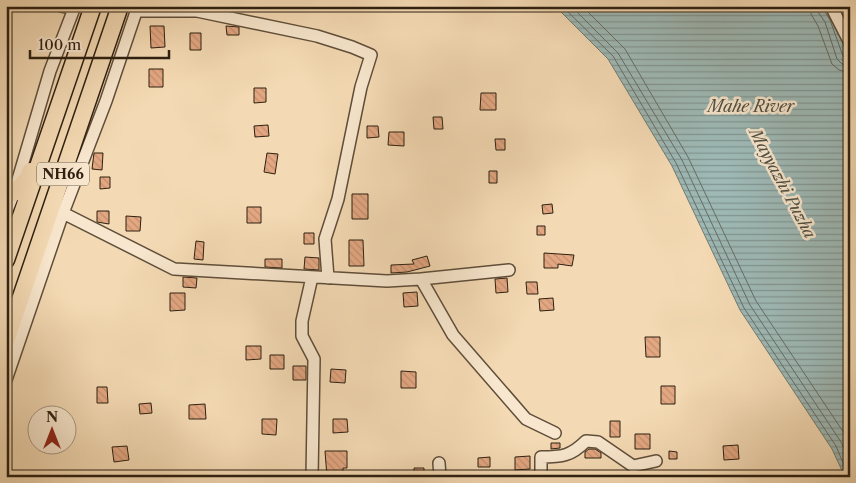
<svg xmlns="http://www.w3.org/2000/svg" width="856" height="483" viewBox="0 0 856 483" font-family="'Libre Caslon Text',serif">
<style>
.water{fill:url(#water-rules);stroke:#717c74}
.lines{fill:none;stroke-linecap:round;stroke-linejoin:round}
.shore{stroke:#666c64;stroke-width:1}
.building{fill:url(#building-back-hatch);stroke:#2d2011}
.minor-casing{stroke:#5f4e3a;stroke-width:14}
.highway-casing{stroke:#2d2011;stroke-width:19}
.minor{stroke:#f8e7ce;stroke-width:11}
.highway{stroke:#f4dab4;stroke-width:16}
.labels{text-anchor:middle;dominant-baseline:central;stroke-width:5;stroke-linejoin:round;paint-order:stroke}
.shield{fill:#f8e7ce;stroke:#6a5c4a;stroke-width:1}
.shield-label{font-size:14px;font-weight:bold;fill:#2d2011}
.water-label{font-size:16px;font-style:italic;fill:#4f4e43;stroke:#f8e7ce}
</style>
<defs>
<pattern id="water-rules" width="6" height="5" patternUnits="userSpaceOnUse" patternTransform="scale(1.25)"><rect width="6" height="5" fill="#9eb9b6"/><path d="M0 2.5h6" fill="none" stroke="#819693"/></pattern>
<pattern id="building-back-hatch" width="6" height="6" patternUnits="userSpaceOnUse" patternTransform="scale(1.25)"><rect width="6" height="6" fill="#e3a782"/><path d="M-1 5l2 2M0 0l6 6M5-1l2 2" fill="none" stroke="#c38f6f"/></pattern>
</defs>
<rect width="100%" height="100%" fill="#f4dab4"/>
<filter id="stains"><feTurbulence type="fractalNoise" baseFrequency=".004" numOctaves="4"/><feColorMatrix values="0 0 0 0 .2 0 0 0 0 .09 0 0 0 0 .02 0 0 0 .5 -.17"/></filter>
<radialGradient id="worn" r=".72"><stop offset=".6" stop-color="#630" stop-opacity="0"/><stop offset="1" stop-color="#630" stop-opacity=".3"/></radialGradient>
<path class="water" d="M555,6H827L835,17L850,60V477H845L832,449L740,310L672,166L608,59Z"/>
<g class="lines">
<path class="shore" d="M562,6L613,56L676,163L744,308L836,446L849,477
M571,6L618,53L682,160L750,305L841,442L850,460
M582,6L625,49L688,157L756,301L850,442
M810,6L811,14L818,26L832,64L839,70L850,73
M817,6L818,12L825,22L837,59L842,64L850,65
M824,6V10L830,20L843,56L846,59H850"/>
</g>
<path class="building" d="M150,26H164L165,47L151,48Z
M226,26L239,27V35H227Z
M190,33H201V50H190Z
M149,69H163V87H149Z
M254,88H266V102L254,103Z
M481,93H496V110H480Z
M433,117H442L443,129H434Z
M268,125L269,136L255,137L254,126Z
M367,126H378L379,137L367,138Z
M389,132H404V146L388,145Z
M495,139H505V150H496Z
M94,153H103L102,170L92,169Z
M267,153L278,154L275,174L264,172Z
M489,171H497V183H489Z
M100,177H110V188L100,189Z
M352,194H368V219H352Z
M552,204L553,213L543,214L542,205Z
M247,207H261V223H247Z
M97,211H109V224L97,222Z
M126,216L141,217L140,231H126Z
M537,226H545V235H537Z
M304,233H314V244H304Z
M349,240H363L364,266H349Z
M196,241L204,242L203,260L194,259Z
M544,253L574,255L572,266L558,264V268H544Z
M427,256L430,266L407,272L391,273V265L414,264L412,260Z
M305,257L319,258V270L304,269Z
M265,259H282V268L265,267Z
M183,277L197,278L196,288L183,287Z
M507,278L508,292L496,293L495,279Z
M526,282H537L538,294H527Z
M417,292L418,306L404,307L403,293Z
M170,293H185V310L170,311Z
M553,298L554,310L540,311L539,299Z
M645,337H660V357H646Z
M246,346H261V359L246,360Z
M270,355H284V369H270Z
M293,366H306V380H293Z
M331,369L346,370L345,383L330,382Z
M401,371L416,372V388H401Z
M661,386H675V404H661Z
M97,387H107L108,403H97Z
M151,403L152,413L140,414L139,404Z
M205,404L206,419H189V405Z
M262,419H277L276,435L262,434Z
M333,419H347L348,432L333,433Z
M610,421H620V437H610Z
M635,434H650V449H635Z
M551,443H560V448L551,449Z
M738,445L739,459L724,460L723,446Z
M127,446L129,460L114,462L112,447Z
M589,449H595L601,453V458H585V452Z
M325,451H347V468H343V477H327Z
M669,451L677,452V459H669Z
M530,456V469L515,470V457Z
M490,457V467H478V458Z
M414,468H424V477H414Z"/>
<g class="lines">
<g class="minor-casing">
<path id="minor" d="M61,6L74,8
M831,6L850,43
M136,11H197L317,36L352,47L371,55L361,87L338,199L325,239L328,278
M6,213L14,193L50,71L75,6
M63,213L174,269L387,281L421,279L453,335L526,419L555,433
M312,277L302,321V336L314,359L312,477
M421,279L509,270
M6,380L63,213L106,101L138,6
M439,463L440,477
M541,477V457C562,457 571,456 586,441L598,442L633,466L656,461"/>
</g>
<g class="highway-casing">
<path id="highway" d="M14,193L28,178L30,171
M6,260L93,6
M6,341L120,6"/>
</g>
<use href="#minor" class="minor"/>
<use href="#highway" class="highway"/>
</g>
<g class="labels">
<rect class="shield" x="37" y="162.5" width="52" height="23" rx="4"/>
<g class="shield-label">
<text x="63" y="174">NH66</text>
</g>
<g class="water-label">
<text x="751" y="106">Mahe River</text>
<text transform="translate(783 183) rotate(62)">Mayyazhi Puzha</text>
</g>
</g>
<rect width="856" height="483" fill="none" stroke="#f4dab4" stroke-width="25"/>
<rect x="8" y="8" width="841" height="468" fill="none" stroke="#2d2011" stroke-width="2.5"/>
<rect x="12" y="12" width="831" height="458" fill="none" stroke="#2d2011"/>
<g transform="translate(52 430)"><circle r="24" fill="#f8e7ce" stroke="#a79782"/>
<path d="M0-4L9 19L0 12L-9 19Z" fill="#8f2418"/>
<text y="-8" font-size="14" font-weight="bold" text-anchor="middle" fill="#2d2011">N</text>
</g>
<path d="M30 50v8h139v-8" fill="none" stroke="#2d2011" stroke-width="2.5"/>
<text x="38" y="50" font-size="15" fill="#2d2011" stroke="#f8e7ce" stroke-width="4" paint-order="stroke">100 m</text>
<rect width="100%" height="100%" filter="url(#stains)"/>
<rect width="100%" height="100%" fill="url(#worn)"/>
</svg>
